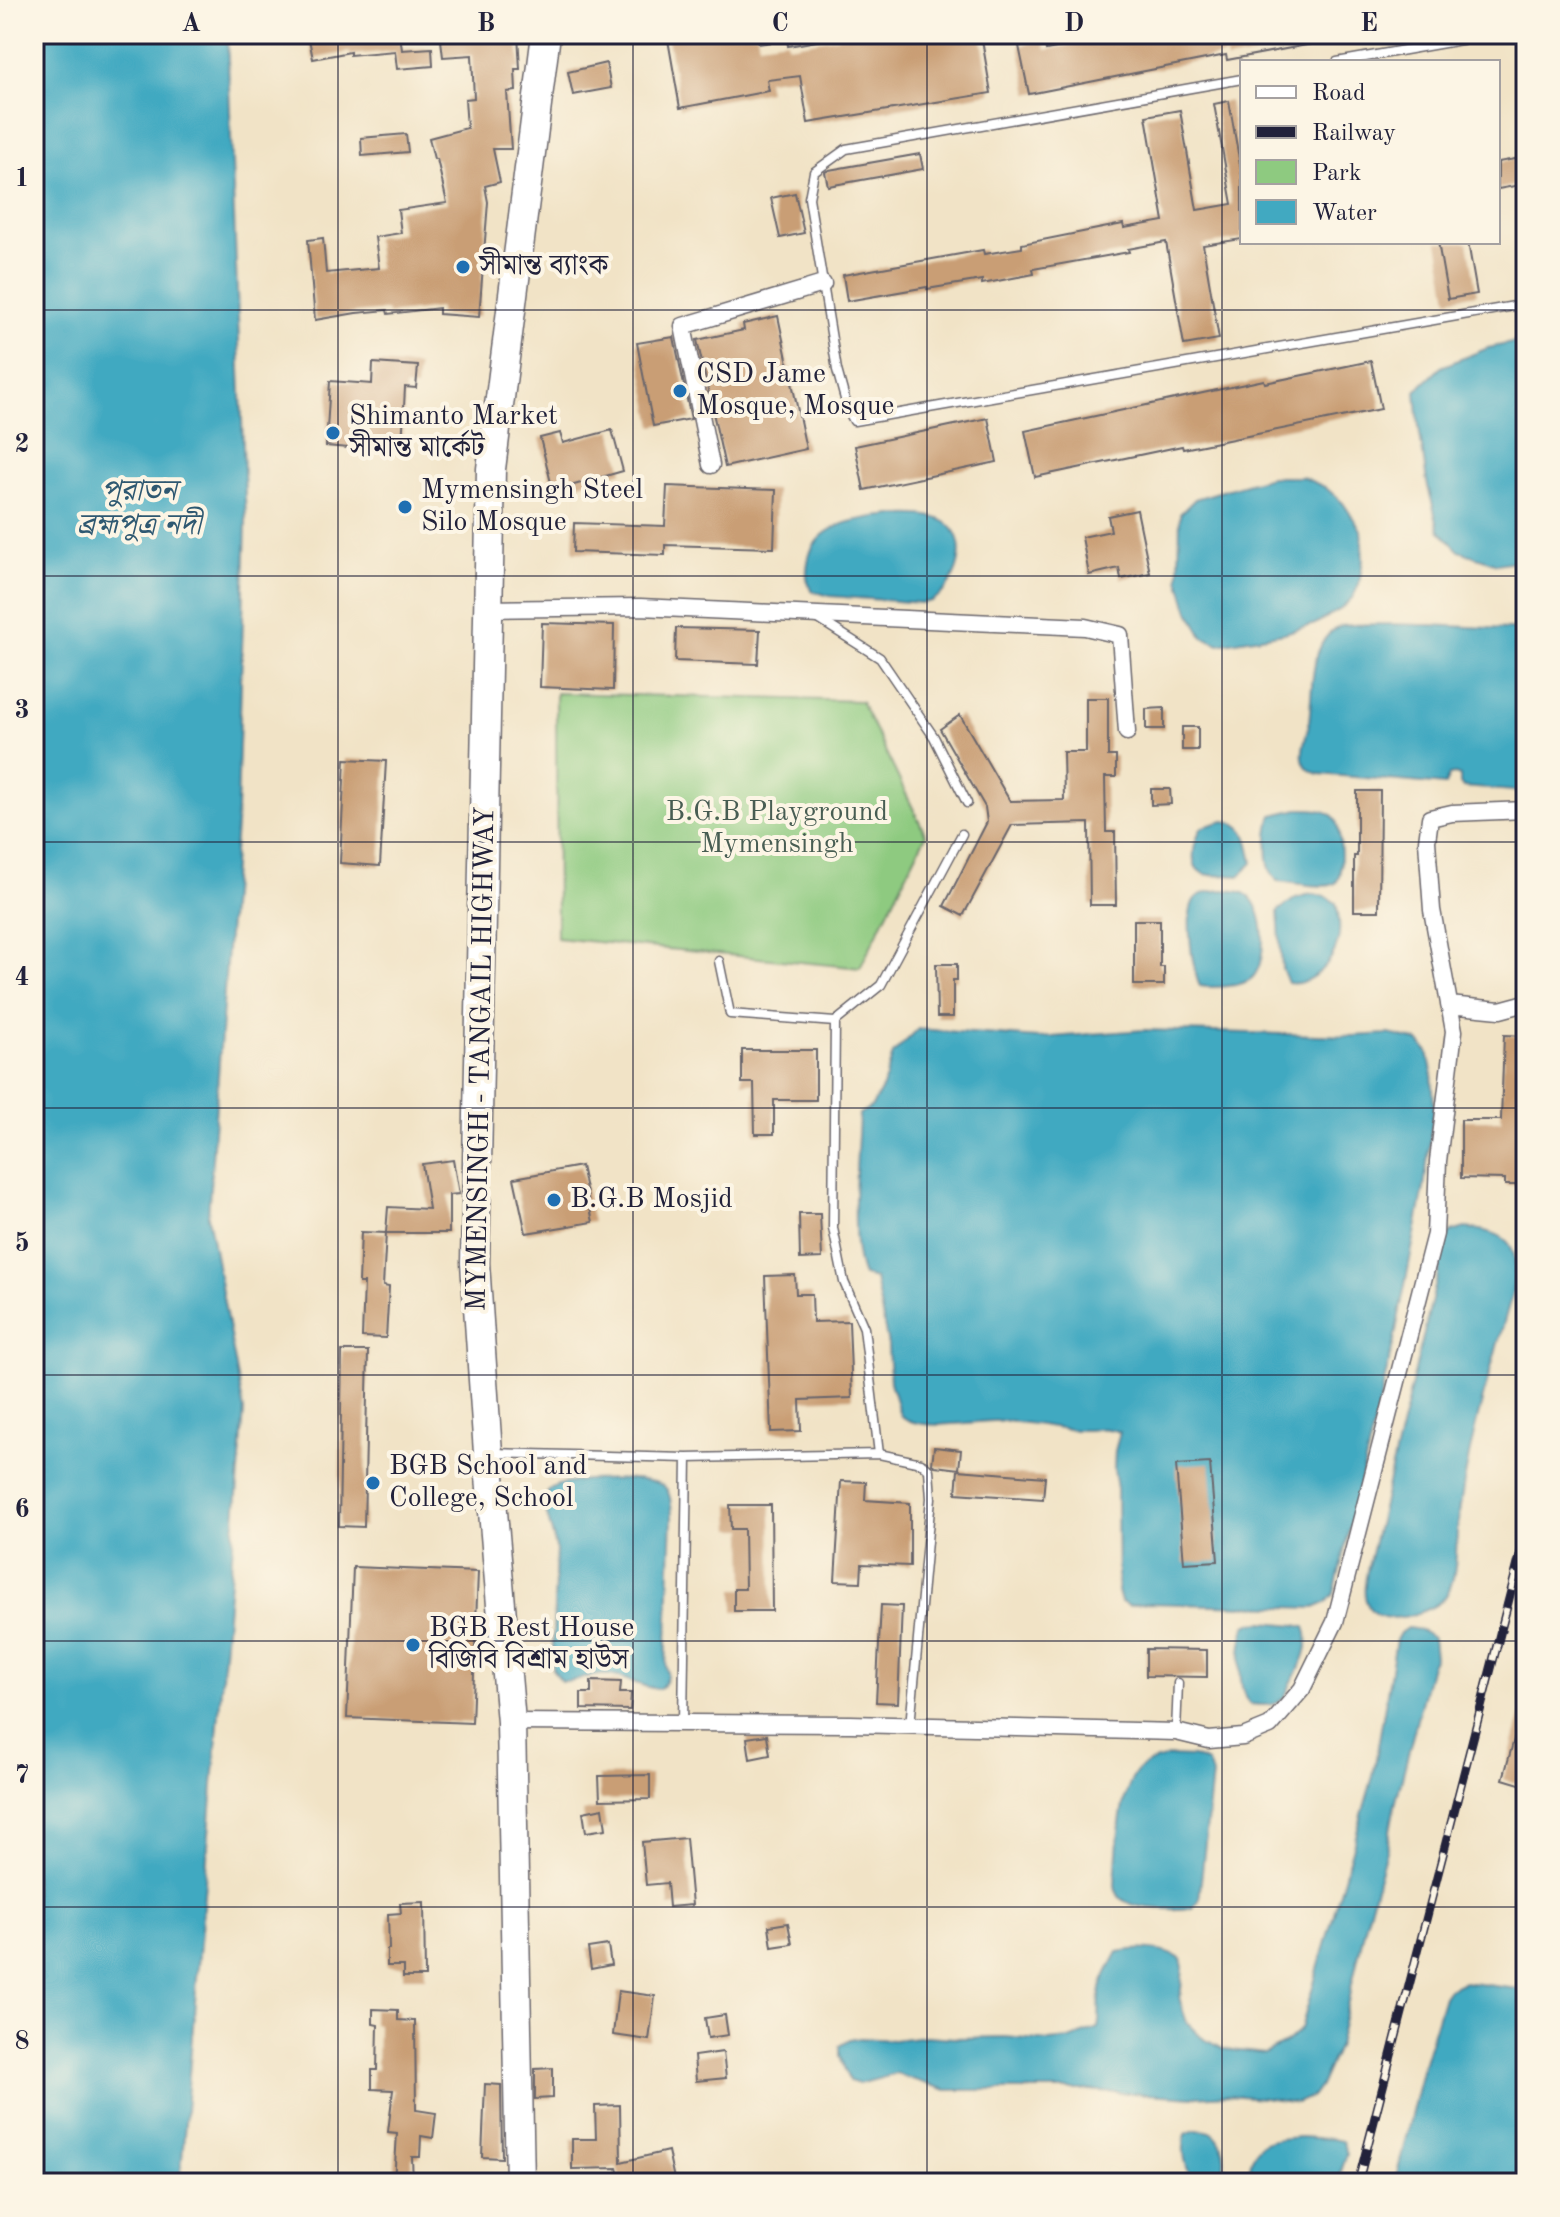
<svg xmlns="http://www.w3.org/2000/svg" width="1560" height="2217" viewBox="0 0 1560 2217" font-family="'Old Standard TT','Noto Serif Bengali',serif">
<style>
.green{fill:#8eca80;stroke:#58765e;stroke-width:2}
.water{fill:#41a9c1;stroke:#32667e;stroke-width:2}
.building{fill:#c99e75}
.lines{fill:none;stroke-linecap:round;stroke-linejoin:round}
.service-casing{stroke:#6a666c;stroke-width:11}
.minor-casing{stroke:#6a666c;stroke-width:19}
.trunk-casing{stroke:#6a666c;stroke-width:31}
.service{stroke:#fff;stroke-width:8}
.minor{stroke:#fff;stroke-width:16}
.trunk{stroke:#fff;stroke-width:28}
.rail-casing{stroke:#22223b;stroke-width:9}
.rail{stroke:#fcf5e5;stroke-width:6;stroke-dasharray:18;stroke-linecap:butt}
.grid{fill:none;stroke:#22223b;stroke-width:2;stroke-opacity:0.55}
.poi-dot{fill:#1f6fb2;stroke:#fcf5e5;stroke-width:3}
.labels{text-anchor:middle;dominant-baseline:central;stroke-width:8;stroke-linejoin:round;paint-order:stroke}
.poi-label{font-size:28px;fill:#22223b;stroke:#fcf5e5;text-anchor:start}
.park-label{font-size:28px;fill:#485d53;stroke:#fcf5e5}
.street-label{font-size:28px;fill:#22223b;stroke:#fcf5e5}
.water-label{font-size:30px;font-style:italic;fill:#2e5871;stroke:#fcf5e5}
.neatline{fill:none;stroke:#22223b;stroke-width:3}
.grid-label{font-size:26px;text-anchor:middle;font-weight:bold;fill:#22223b}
</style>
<rect width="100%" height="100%" fill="#fcf5e5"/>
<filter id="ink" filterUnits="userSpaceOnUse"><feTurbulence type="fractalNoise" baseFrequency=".0125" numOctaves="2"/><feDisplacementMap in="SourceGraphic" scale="16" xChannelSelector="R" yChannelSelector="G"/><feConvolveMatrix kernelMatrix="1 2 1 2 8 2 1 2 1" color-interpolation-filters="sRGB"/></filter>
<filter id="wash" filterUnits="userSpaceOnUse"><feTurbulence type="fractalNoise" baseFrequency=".006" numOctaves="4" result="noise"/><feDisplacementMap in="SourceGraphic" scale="32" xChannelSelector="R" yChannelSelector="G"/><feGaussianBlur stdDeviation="1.8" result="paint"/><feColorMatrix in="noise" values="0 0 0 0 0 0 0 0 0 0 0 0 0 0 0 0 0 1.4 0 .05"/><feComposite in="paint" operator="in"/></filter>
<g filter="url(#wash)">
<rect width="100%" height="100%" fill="#f1e3c6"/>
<path class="green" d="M556,693L861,701L926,835L860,968L557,938Z"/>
<path class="water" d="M34,34H227L246,523L237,810L208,1216L244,1411L180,2183H34Z
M1526,340V559L1497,564L1459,551L1439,530L1427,482L1419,427L1416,391L1441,367L1488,348Z
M1270,477H1302L1325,487L1343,503L1361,530L1363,559L1359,584L1353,597L1341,609L1315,624L1284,633L1219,644L1203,637L1187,606L1179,578L1180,514L1195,499Z
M894,515C911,515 930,513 945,522C972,539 958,585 934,599C931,602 926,602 922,603L830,596L812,591C806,580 806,574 808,562C814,522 862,518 894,515Z
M1430,625L1526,630V792L1463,787L1460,784V776L1455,774L1449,775L1445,785L1319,774C1310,771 1305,768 1303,758C1301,747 1308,734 1309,722C1313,694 1308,641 1339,627C1349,622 1414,625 1430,625Z
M1298,809C1309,809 1325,808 1334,817C1341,826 1345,878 1334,884C1323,889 1290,882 1277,881C1275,877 1271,873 1270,869C1266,857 1267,825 1273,815Z
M1224,821C1248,822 1249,843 1253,863L1239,876C1228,874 1216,877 1205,874C1186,868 1195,839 1202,827Z
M1223,890C1230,891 1241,890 1247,895C1266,908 1268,960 1253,977C1244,987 1213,988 1200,986C1192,971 1183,907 1197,897C1204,891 1215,891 1223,890Z
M1310,894L1325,896L1336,903C1339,916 1341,928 1338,941C1333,962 1311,987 1288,983L1282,968L1278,911L1296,898Z
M918,1029L1039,1038L1144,1030L1352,1036L1389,1034L1418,1041L1428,1052L1432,1072L1434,1108L1424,1188L1395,1336L1334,1594L1326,1603L1314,1608L1147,1603L1129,1606L1121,1602L1118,1591L1117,1489L1114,1469L1115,1451L1120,1432C1100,1425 1097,1431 1078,1430C1053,1428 1029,1422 1004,1421C977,1419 921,1434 900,1415L890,1382L888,1345L875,1279L863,1276C848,1243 858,1154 859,1114L872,1106L883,1087L893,1054Z
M1465,1228C1514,1233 1520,1246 1512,1294C1490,1372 1465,1450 1457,1532C1456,1550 1457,1581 1445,1597C1432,1613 1381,1629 1369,1607C1362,1596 1365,1583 1367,1571L1439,1270L1444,1238L1452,1232Z
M635,1479C668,1483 670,1485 672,1517L666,1667C669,1676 666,1681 660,1689C641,1688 627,1677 608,1675C591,1673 579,1682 562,1681L552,1669L556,1548L546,1511L547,1494L550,1489L558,1485L585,1480Z
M1263,1622L1297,1625L1305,1627C1313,1646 1301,1666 1291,1683C1289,1688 1286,1696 1281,1700C1272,1707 1260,1705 1249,1704C1236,1687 1240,1646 1246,1625L1251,1623Z
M1407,1628C1418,1629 1425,1631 1433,1639L1435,1657L1431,1665L1394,1809L1387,1847L1365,1927L1338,2045L1320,2086L1313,2096L1297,2103L1264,2098L1228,2095L1194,2097L1083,2090H946L896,2074L859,2084L849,2081L840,2056V2046L850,2040L860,2038L894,2040L926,2036L955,2038L1005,2037L1049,2041L1070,2039L1098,2028C1101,2015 1098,2000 1101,1988C1105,1975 1112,1963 1118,1952C1138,1948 1164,1948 1181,1959L1183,1967L1180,2001L1187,2023L1201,2037L1222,2049L1265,2054L1287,2042L1301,2029L1373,1776L1396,1640L1400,1633Z
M1171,1756L1193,1757L1208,1763L1212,1775L1199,1900L1192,1908C1176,1910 1140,1910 1125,1901C1118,1898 1116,1892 1115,1885C1117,1855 1118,1786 1141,1768C1150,1761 1161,1759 1171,1756Z
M1463,1982L1526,1990V2183H1395L1424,2062L1444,1996L1449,1989Z
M1195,2130C1201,2130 1209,2130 1214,2134C1227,2146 1227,2170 1217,2183H1196C1185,2171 1181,2149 1186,2134Z
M1300,2137L1332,2139L1342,2141L1347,2154L1337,2183H1249C1249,2141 1264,2140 1300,2137Z"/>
<g id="blocks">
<path class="building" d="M308,34H400L402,50L432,48L433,66L397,69L395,51L350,55V52L313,59Z
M477,34H518L520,69H515L516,91L507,92L511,149H493L500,182L485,186L488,202L479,317L439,314V308L388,314L387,310L356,313L315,320L308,240L323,238L326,273L379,268L375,237L401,233L398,210L447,203L437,159H434L429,138L467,128L465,99L474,98L472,55L443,57L441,40L477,38Z
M667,34H757L759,44L787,40L788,46L857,34H981L991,93L808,123L800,76L767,80L769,91L680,108Z
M1126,34H1322L1323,42L1227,60L1226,55L1029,94L1019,46L1044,40L1046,50Z
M606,63L611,88L573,95L568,72Z
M1229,101L1242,176V239L1203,245L1219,339L1184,345L1166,242L1128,249L1129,252L1033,269L1034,274L982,284V280L927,289V287L847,301L843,275L983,250L984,254L1022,248V244L1123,224L1124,228L1164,221L1146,116L1180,110L1197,210L1232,204L1214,104Z
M406,134L408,152L362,156L361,138Z
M920,154L923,169L828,186L825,172L829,170Z
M1526,157V184L1498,189V162Z
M795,193L804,233L780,238L771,198Z
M1438,242H1468L1477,294L1448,299Z
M778,316L806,449L725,467L697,340L744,330L743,324Z
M674,337L691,419L653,426L637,343Z
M1371,361L1381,409L1183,449L1182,446L1035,477L1025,431L1264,380L1265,383Z
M373,363L418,366L416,388L405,387L402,448L360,445V449L326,446L330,381L372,384Z
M988,418L997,462L864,490L855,446Z
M612,430L623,471L553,491L540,438L560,433L563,443Z
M667,486L776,490L774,548L665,545V555L573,552L574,523L665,526Z
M1137,510L1150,573L1121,579L1119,568L1089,575L1082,537L1111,531L1108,516Z
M542,623L614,625L613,690L540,687Z
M676,628L760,630L758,664L675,661Z
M1086,698H1108V756H1116V777H1105L1106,832H1115L1116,905H1090L1089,823L1012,825L963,916L944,906L987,822L985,807L940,729L960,715L1010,801L1064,800L1063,752H1086Z
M1164,708V729H1146V709Z
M1182,727H1198V750H1182Z
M345,759L386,761L380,866L340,863Z
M1151,789H1170L1171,804L1151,805Z
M1357,791H1380L1379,911H1354V856H1357Z
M1134,920H1160V967H1164V985H1134Z
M936,964H957V980H953V1017H937Z
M1504,1035L1526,1036V1094H1518L1520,1154H1526V1171H1520L1521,1185H1505V1179L1461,1178V1120H1501Z
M742,1050H816V1100H774V1134H755L754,1083H742Z
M453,1160L459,1194L449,1195V1233H386L388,1207L429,1209L422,1164Z
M581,1166L593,1222L526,1233L514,1178Z
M799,1214H820L822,1258L800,1259Z
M361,1232L386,1233L383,1286L389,1287L386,1338L362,1337L364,1283H359Z
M795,1275L796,1294H812L813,1322L849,1321L852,1398L800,1400L801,1431L771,1432L765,1276Z
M342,1351H368L364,1527L339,1526Z
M934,1447L961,1450L959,1469L935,1466L932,1464Z
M1210,1463L1218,1561L1184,1563L1176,1465Z
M958,1470L1045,1477L1043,1499L956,1493Z
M841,1481L866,1482L865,1500L910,1503V1566L862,1564L861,1582L835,1581Z
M730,1505H771L772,1611H734V1589H745L744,1529H731Z
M353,1567L478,1572L472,1723L347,1718Z
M881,1605L902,1606L898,1703L876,1702Z
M1146,1649L1207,1650V1677L1146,1676Z
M591,1681L621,1682L620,1693H631L630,1710L581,1709V1693H591Z
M1521,1714H1526V1786L1503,1779Z
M767,1735L770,1755L750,1759L747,1738Z
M650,1775V1799L600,1800L599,1776Z
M603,1808L606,1829L586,1832L583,1812Z
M686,1838L692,1905L669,1907L667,1883L646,1885L642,1842Z
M424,1902L425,1977H403V1966H387V1949H389L388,1914L401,1913L400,1903Z
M788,1923L792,1944L772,1947L769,1926Z
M608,1945L611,1965L591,1969L588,1948Z
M618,1991L655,1996L649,2040L613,2035Z
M373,2009L398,2010V2020L415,2021L416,2110L436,2113L433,2138L421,2136L420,2157H412L413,2183H394L397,2133L388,2132L393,2090L372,2089V2070H377L378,2025L373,2024Z
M725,2015L728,2035L708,2038L705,2018Z
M723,2052L726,2078L696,2081L694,2056Z
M553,2068V2098L535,2099V2069Z
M485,2084L501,2085L502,2158L482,2157Z
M620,2105L621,2162L668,2151L674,2179L658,2183H621L617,2168L572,2169V2139H596L595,2106Z"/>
</g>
</g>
<g filter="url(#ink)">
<use href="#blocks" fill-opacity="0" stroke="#6a666c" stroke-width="2"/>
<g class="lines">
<g class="service-casing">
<path id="service" d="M1337,62L1495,34
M1242,79L846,149L814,172L809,198L837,370L848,410L854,421L1526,304
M817,618L880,658L934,737L967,803
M719,961L730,1014L835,1022
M492,1453L687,1458
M879,1454L864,1328L844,1282L833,1228L835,1022L881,985L962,834
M683,1723L687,1458L879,1454L921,1463L929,1470L931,1498L910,1726
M1176,1732L1178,1683"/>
</g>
<g class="minor-casing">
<path id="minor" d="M711,465L683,326L823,284
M488,609L640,607L1085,627L1120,635L1127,732
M1449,1005L1500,1010L1526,1003
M511,1722L851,1724L1176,1732L1209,1740L1243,1737L1270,1726L1302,1689L1335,1622L1435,1234L1438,1161L1454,1031L1432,910L1427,841L1430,818L1452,813L1526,810"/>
</g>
<g class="trunk-casing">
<path id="trunk" d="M520,2183L511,1722L488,1453L475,1263L491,469L546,34"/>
</g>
<use href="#service" class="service"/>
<use href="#minor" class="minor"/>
<use href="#trunk" class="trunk"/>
<g class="rail-casing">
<path id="rail" d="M1358,2183L1526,1533"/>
</g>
<use href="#rail" class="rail"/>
</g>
</g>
<path class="grid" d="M338,34V2183M633,34V2183M927,34V2183M1222,34V2183M34,310H1526M34,576H1526M34,842H1526M34,1108H1526M34,1375H1526M34,1641H1526M34,1907H1526"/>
<g class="poi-dot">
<circle cx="463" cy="267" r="8"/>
<circle cx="680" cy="391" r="8"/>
<circle cx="333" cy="433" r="8"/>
<circle cx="405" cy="507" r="8"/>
<circle cx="554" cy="1200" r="8"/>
<circle cx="373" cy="1483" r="8"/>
<circle cx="413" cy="1645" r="8"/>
</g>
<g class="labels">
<g class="poi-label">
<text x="479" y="267">সীমান্ত ব্যাংক</text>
<text x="696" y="375">CSD Jame<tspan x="696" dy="32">Mosque, Mosque</tspan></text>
<text x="349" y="417">Shimanto Market<tspan x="349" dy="32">সীমান্ত মার্কেট</tspan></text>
<text x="421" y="491">Mymensingh Steel<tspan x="421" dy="32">Silo Mosque</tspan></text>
<text x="570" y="1200">B.G.B Mosjid</text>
<text x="389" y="1467">BGB School and<tspan x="389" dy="32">College, School</tspan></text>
<text x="429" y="1629">BGB Rest House<tspan x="429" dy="32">বিজিবি বিশ্রাম হাউস</tspan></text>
</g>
<g class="park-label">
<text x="777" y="813">B.G.B Playground<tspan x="777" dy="32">Mymensingh</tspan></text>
</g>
<g class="street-label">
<text transform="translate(482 1059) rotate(-89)">MYMENSINGH - TANGAIL HIGHWAY</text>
</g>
<g class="water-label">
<text x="139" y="492">পুরাতন<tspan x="139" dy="34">ব্রহ্মপুত্র নদী</tspan></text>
</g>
</g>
<rect width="1560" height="2217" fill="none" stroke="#fcf5e5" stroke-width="88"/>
<rect x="1240" y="60" width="260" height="184" fill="#fcf5e5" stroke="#a5a1a1" stroke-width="2"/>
<rect x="1256" y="86" width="40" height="12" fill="#ffffff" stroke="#a5a1a1" stroke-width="2"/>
<text x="1312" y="100" font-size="24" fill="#22223b">Road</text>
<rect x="1256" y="126" width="40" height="12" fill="#22223b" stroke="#a5a1a1" stroke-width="2"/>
<text x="1312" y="140" font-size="24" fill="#22223b">Railway</text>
<rect x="1256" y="160" width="40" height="24" fill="#8eca80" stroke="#a5a1a1" stroke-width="2"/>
<text x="1312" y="180" font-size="24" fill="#22223b">Park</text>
<rect x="1256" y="200" width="40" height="24" fill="#41a9c1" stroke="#a5a1a1" stroke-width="2"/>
<text x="1312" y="220" font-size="24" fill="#22223b">Water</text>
<rect x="44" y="44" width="1472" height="2129" class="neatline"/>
<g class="grid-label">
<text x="191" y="31">A</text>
<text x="486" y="31">B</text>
<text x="780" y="31">C</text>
<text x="1074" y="31">D</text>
<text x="1369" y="31">E</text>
<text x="22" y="186">1</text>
<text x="22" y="452">2</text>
<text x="22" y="718">3</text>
<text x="22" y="985">4</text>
<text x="22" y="1251">5</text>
<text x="22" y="1517">6</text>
<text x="22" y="1783">7</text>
<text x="22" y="2049">8</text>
</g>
</svg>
